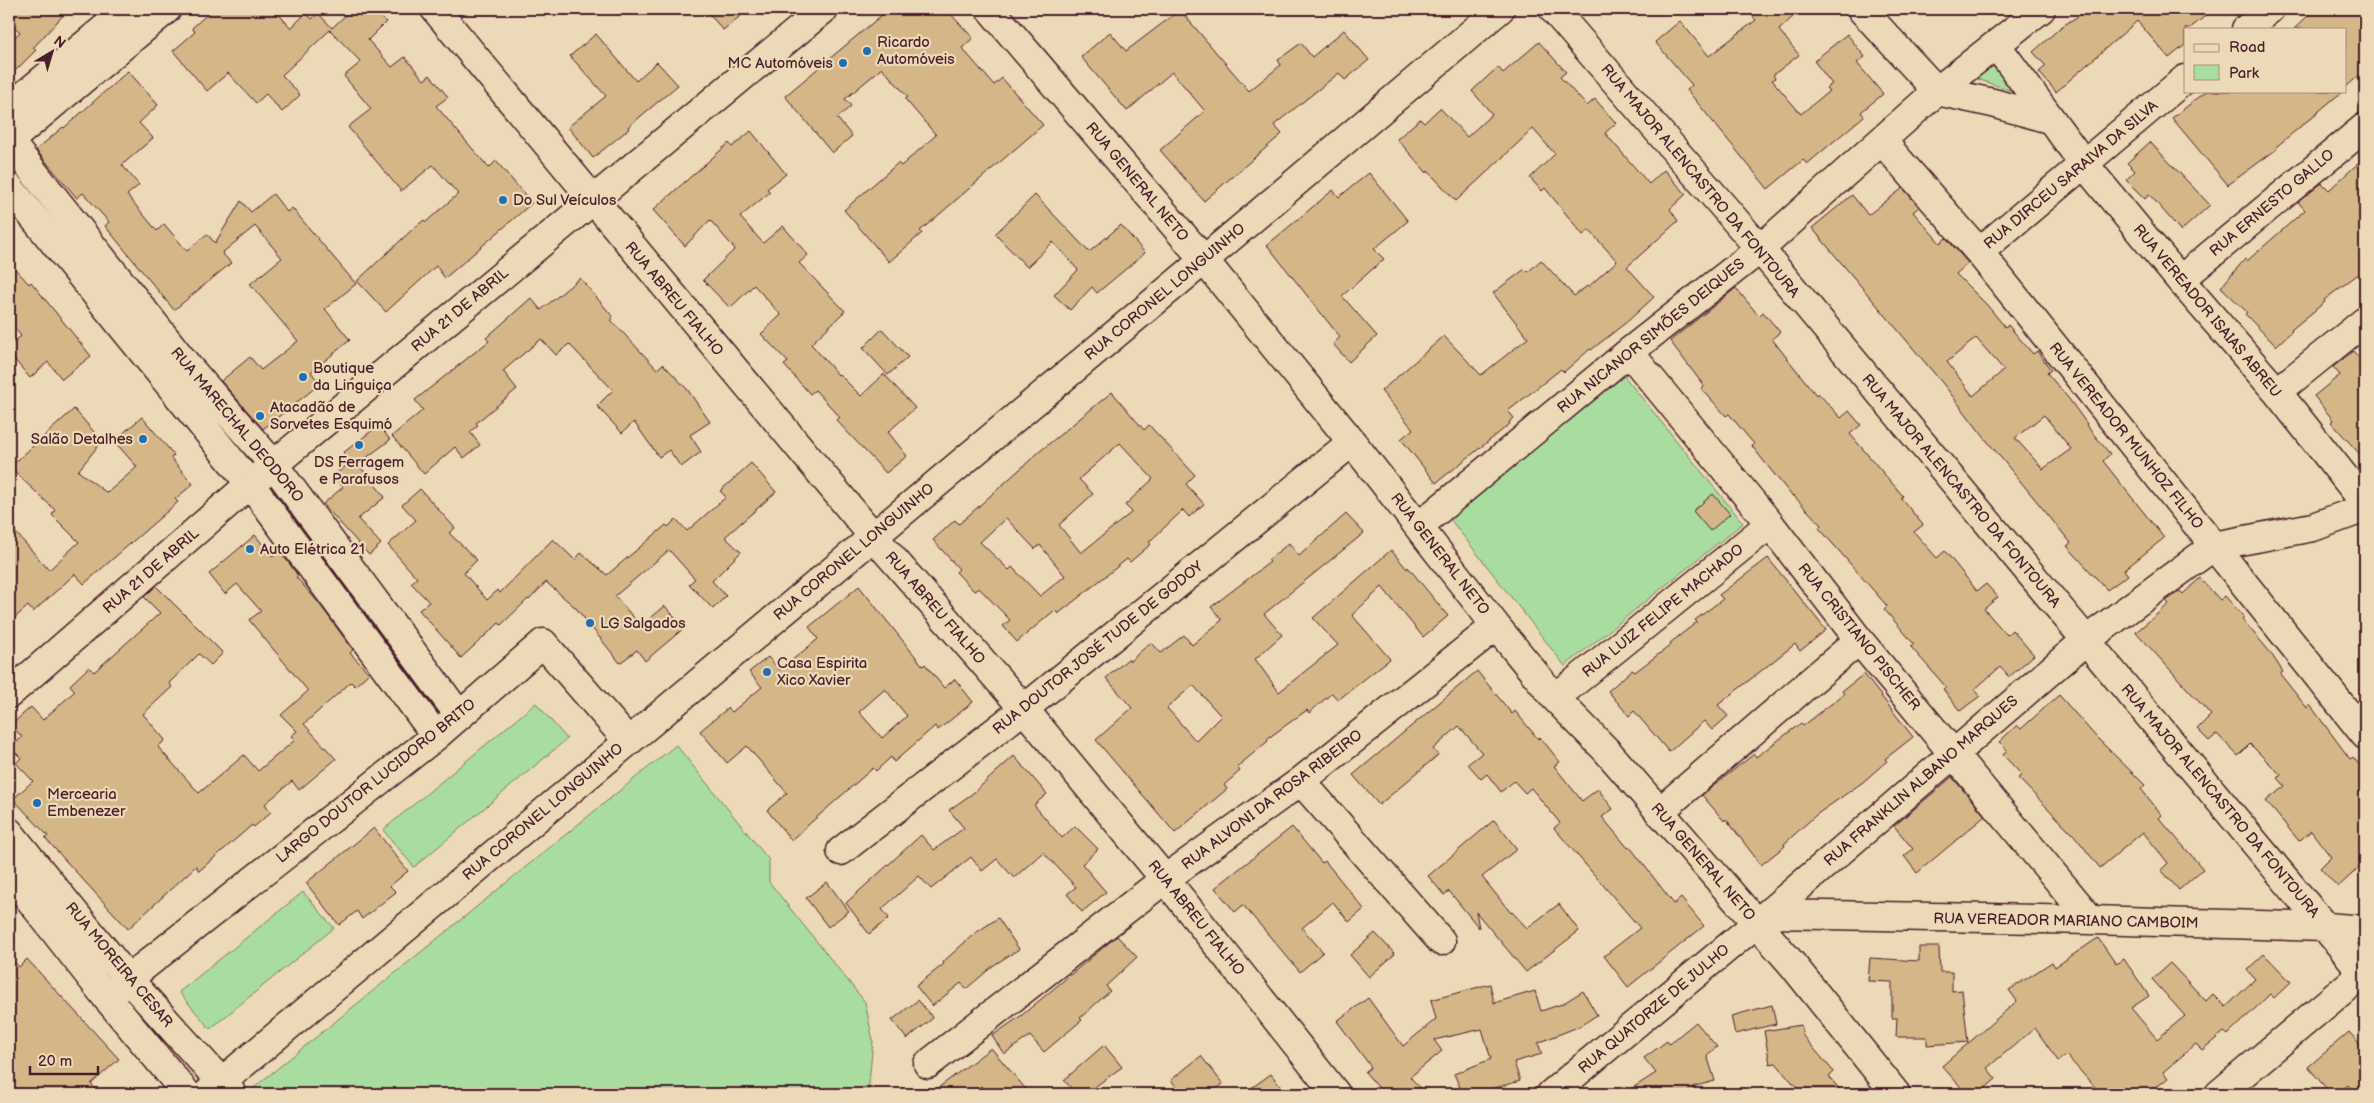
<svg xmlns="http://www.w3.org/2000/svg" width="2374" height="1103" viewBox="0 0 2374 1103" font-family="'Balsamiq Sans',sans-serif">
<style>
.green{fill:#a9dd9f;stroke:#7a7e65}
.building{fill:#d4b688;stroke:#4a1f2b;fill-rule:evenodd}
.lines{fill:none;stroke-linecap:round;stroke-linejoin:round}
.minor-casing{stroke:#4a1f2b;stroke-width:31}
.tertiary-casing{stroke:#4a1f2b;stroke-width:31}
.minor{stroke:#ecd9b7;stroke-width:28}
.tertiary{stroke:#ecd9b7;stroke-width:28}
.poi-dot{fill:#1f6fb2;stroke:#ecd9b7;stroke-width:2}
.labels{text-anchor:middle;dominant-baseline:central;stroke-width:4.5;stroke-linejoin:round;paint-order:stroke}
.poi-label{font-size:15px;fill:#4a1f2b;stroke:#ecd9b7;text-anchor:start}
.street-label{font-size:15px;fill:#4a1f2b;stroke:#ecd9b7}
</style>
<rect width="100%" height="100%" fill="#ecd9b7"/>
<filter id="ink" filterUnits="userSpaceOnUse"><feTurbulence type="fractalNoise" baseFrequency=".02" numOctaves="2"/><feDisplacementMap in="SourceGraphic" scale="10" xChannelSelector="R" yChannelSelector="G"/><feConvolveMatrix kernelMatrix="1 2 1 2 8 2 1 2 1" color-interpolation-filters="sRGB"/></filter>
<g filter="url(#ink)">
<path class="green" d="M1996,62L2019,93L1971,77Z
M1624,376L1743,523L1565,666L1450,519Z
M536,703L567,739L414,867L383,830Z
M676,745L769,860V882L865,1002L873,1041L868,1094H246Z
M303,892L334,928L210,1029L179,992Z"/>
<path class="building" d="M9,9H69L33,48L36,50L9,77V43L20,32L9,21Z
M213,9H274L291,28L306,13L312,19L318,13L332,28L352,9H373L386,22L368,40L392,67L405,57L424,80L430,75L448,97L436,106L489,168L496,161L532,203L445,278L436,266L386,312L357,281L414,228L424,220L426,222L458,194L433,165L401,191L348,127L371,109L344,76L361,62L330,30L282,75L300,95L282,112L266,94L256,103L228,73L207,91L173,51L195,32L192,28Z
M705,9H749L723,30Z
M889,9H946L973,38L962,48L994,85L1002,78L1043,125L920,231L922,233L889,262L844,210L898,163L901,166L936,135L905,99L908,97L882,68L845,99L851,106L837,118L852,136L832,153L785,96Z
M1746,9H1801L1779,30L1799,55L1773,75L1775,78L1772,80L1801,114L1829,91L1826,88L1832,84L1814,61L1847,34L1865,57L1857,63L1883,94L1861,112L1864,116L1807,164L1803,160L1768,189L1687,90L1692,85L1655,42L1680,21L1709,56L1756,20Z
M2089,9H2214L2189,29H2185V45L2169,58L2137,21L2056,92L2039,72L2046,66L2033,52L2061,27Z
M2315,9H2365V70L2345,88V29H2294Z
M1180,10L1249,91L1281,65L1278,60L1301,43L1312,57L1344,30L1369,60L1345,80L1339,73L1274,125L1282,134L1204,201L1160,150L1205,111L1172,72L1127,111L1081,57L1110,32L1126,51Z
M596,34L636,81L657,62L678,85L628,127L629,129L593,158L568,127L606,96L570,56Z
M1539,42L1566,72L1560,77L1587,106L1595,99L1616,123L1605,133L1649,184L1664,170L1686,194L1670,209L1678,221L1627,267L1654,297L1628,321L1591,350L1590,349L1564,372L1561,369L1508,411L1514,418L1509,422L1510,424L1436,483L1401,439L1413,429L1381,391L1444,336L1481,375L1528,338L1493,293L1525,269L1528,272L1541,260L1574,296L1587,286L1588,287L1617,261L1589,230L1583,235L1545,188L1542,191L1530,178L1555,154L1533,129L1456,201L1428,171L1427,173L1397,139L1420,119L1424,123L1440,108L1467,137L1492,114L1472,91L1498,67L1503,73Z
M128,71L158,105L139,123L153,138L122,165L139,185L127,195L157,231L164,224L187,251L207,234L215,243L241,201L251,212L273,194L287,212L292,208L356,284L325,309L350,340L311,372L320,384L263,429L221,381L250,357L261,370L298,341L250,284L282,258L255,226L222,253L231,263L174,310L105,226L109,222L83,193L77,198L36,150L63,127L64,128Z
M2207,91H2343L2276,147L2277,149L2228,185L2172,118Z
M751,131L786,174L767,189L770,192L740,217L763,243L783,226L808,255L799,263L845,311L811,344L838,375L839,374L861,396L884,374L915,408L888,432L907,456L886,473L836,420L840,417L815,390L810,394L784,365L788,362L761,334L781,315L754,285L730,308L703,280L735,249L710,220L685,246L653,210L729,143L732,147Z
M2150,142L2210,205L2181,231L2149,194L2145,199L2126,180L2135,171L2127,163Z
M2365,157V269L2324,300L2325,302L2291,330L2292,331L2276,346L2245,314L2247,312L2221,287L2245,259L2247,261L2305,210L2298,202L2322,183L2329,190Z
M1369,173L1408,221L1374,249L1384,259L1342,296L1377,336L1349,362L1333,344L1340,337L1267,245L1333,190L1339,197Z
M1903,188L1919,207L1913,212L1940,243L1946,238L1968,263L1956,274L1987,305L2005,327L2008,325L2033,354L2037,351L2051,370L2047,373L2069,399L2087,424L2086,425L2110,454L2103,461L2164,538L2124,570L2128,575L2107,590L2067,546L2071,543L1983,436L1944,385L1812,228L1852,195L1868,215ZM1976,338L2004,370L1973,396L1947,362ZM2044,415L2071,449L2043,469L2015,438Z
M1035,195L1089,252L1121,225L1145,253L1097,293L1092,287L1070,310L1054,295L1078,270L1053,242L1027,267L995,234Z
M9,262L29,284L31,282L91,356L62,379L48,362L30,378L9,353V346L21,336L9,321Z
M580,278L613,317L611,320L657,369L663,364L687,389L710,422L690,435L701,452L681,467L669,450L659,457L634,422L622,433L597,406L613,390L569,344L556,355L541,339L503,371L517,389L476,423L478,425L470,432L480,445L464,458L455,447L424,474L392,436L423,410L415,400L489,341L486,338L531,298L541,310Z
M1736,288L1759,316L1763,312L1780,332L1772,339L1816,395L1818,393L1841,418L1849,411L1861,425L1850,434L1903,496L1901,498L1923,525L1914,532L1937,558L1945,551L1977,591L1986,584L1998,597L1984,609L2007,635L2012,630L2034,655L2009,677L2000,667L1975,689L1980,696L1960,711L1943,689L1946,687L1911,647L1914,644L1884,609L1887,606L1819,528L1821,525L1793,495L1792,496L1766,464L1752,446L1754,444L1729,414L1726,416L1701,388L1704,386L1670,341Z
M882,329L908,357L888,375L863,348Z
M2353,351L2365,364V460L2331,422L2333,420L2314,396L2340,375L2333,367Z
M1112,392L1144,430L1149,425L1195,475L1186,484L1204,504L1189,517L1183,510L1149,542L1151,544L1130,562L1127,559L1058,614L1055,610L1017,642L1003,626L1010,620L979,588L974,591L956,572L959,569L933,540L955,520L959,524L1039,452ZM1120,443L1153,479L1125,505L1132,512L1081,553L1059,525L1093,494L1079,479ZM1006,518L1035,549L1040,545L1065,576L1040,596L1012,567L1009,570L980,542Z
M74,409L102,441L78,471L107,493L137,467L114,441L142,417L174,455L171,458L193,484L175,499L178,502L84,584L75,574L33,612L28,606L9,623V525L49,570L79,542L52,515L55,510L19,476L11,466Z
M379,425L390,440L358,464L385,497L358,519L381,544L369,555L323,504L343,487L333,476L351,462L343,453Z
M751,463L776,492L725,537L741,552L712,581L726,596L713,609L689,584L695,579L669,550L615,596L641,626L665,606L684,628L645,661L637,650L620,663L576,608L546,582L529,600L528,599L501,625L499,623L461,658L419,610L429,602L411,583L417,578L388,545L416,520L402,505L420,489L455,528L449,533L477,560L464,573L487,600L498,590L500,593L553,539L575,560L581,553L607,575L666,525L668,527L676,519L687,531L726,497L720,491Z
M1713,494L1730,514L1710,531L1693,511Z
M1346,514L1364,533L1264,614L1282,635L1255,659L1279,692L1338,645L1313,618L1391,550L1407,569L1408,567L1448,616L1423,637L1382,587L1352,615L1390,659L1338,700L1332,693L1309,713L1307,710L1267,739L1268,741L1237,767L1240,771L1224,785L1227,789L1175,833L1096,740L1132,708L1106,678L1128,659L1130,661L1151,642L1161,653L1184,635L1192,645L1222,620L1211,607L1270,562L1268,560L1289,543L1299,556ZM1193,685L1221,716L1196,741L1167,708Z
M255,535L273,557L279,552L289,563L298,576L296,577L318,602L353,650L350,653L369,673L355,686L351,682L304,724L336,759L299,790L292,781L265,804L271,812L254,827L252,825L199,871L196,866L128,929L45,838L48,836L13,799L33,781L16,763L21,758L11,748L22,737L11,725L31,707L43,720L75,691L70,685L89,667L94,672L160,613L144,597L156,586L223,653L211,665L199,654L169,683L172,687L143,714L165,740L158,747L199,793L244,755L258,771L295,740L291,736L297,731L281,715L308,691L249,620L261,611L237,584L225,594L209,574Z
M1768,558L1826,630L1800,651L1795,644L1718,705L1728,716L1712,730L1704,721L1669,752L1634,711L1629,716L1608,691L1632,670L1635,672L1671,645L1670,643L1697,622L1695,620L1723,599L1719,595Z
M2200,578L2220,600L2225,596L2244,617L2242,619L2270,652L2283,672L2280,674L2307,708L2310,705L2350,759L2353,757L2365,772V862L2338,887L2320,868L2331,857L2311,831L2299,841L2266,801L2285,786L2278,778L2281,775L2250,744L2238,756L2217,734L2209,741L2197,729L2211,715L2136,632L2169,604L2166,601L2180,591L2183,594Z
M859,586L923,666L925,664L944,688L955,679L973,702L938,730L935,726L894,762L891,757L876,771L873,768L791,840L767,810L787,793L747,746L727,763L700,731L728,708L732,712L762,687L749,672L768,657L780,670L818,639L809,627ZM885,689L907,716L882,738L859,712Z
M1477,671L1512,714L1515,711L1538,739L1540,737L1560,762L1554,766L1582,801L1598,789L1613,809L1602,817L1628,848L1630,847L1674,904L1681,898L1704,926L1628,987L1604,956L1640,928L1554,828L1560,823L1531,788L1525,793L1514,781L1501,792L1487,774L1481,779L1468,764L1482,753L1459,726L1433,749L1438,755L1379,805L1353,775Z
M1864,674L1913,737L1885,759L1887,761L1863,782L1816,815L1784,844L1785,846L1761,865L1726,819L1724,821L1702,795L1754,754L1756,757L1801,723L1803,726L1844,694L1842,691Z
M2059,695L2097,738L2145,785L2141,789L2162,815L2159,818L2203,869L2179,890L2161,870L2168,863L2143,832L2100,868L2074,835L2018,778L2022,775L2003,755L2007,750L1999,742L2017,725L2021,729Z
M1014,756L1047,794L1034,805L1062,838L1075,826L1098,849L1082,864L1106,892L1082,912L1067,894L1076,887L1043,852L1014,878L997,859L982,871L971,857L931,889L919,876L882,909L889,918L869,934L846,903L921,835L934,850L964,828L949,810L973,793Z
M1952,777L1985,816L1917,873L1904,856L1913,849L1894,826Z
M1494,820L1517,849L1482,877L1511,913L1512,912L1527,928L1559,904L1579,931L1526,972L1476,912L1479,928L1449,891L1444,895L1428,876Z
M1292,827L1322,863L1325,861L1364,909L1349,922L1333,902L1302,928L1323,952L1300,972L1243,905L1235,912L1215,888Z
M374,828L408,871L390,886L396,892L362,919L357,911L339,925L306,883Z
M827,882L849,911L828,927L806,898Z
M998,918L1019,949L994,965L966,989L961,983L932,1006L916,986L944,964L943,962L974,934Z
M1375,933L1395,954L1369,977L1350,955Z
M1117,936L1137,957L1106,986L1110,991L1080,1018L1082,1020L1044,1052L1030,1036L1004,1054L992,1036L1022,1015Z
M2098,938L2116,964L2124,959L2149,996L2131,1008L2157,1039L2185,1016L2152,979L2170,963L2206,1001L2213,994L2226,1007L2255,979L2247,970L2264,954L2291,982L2274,998L2270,994L2228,1035L2224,1032L2202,1050L2196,1044L2163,1072L2168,1078L2148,1094H2101L2066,1055L2058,1061L2035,1028L1987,1068L1996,1079L1978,1094H1967L1942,1066L2017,1001L2009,990L2052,962L2055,967Z
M1919,947H1939L1940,972H1952V991L1962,990L1968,1042L1927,1045V1037H1896L1897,1018H1892V982L1868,981L1870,958L1919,961Z
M9,956L19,967L27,959L119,1059L91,1084L100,1094H9Z
M1490,984L1494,1003L1535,991L1541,1011L1562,1004L1583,991L1597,1015L1580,1026L1538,1043L1542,1054L1514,1062L1520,1081L1487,1090L1485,1094H1463L1454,1074L1491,1059L1482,1029L1434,1040L1442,1051L1410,1077L1426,1094H1384L1365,1072L1371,1067L1337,1021L1368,998L1403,1046L1436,1019L1431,1000Z
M918,1000L933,1018L907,1039L892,1020Z
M1772,1005L1776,1024L1735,1034L1731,1016Z
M1696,1022L1717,1047L1707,1055L1715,1081L1692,1087L1696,1094H1623L1656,1073L1644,1058L1667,1041L1669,1044Z
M1801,1025L1803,1036L1834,1072L1829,1077L1844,1094H1802L1776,1063L1770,1064L1764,1031Z
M2349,1032L2365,1050V1094H2357L2348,1085L2337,1094H2331L2308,1067Z
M1104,1045L1122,1067L1085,1094H1076L1064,1080Z
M991,1048L1030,1094H988L981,1086L971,1094H930Z
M1201,1056L1223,1084L1210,1094H1182L1171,1080Z
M1271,1074L1286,1094H1243Z"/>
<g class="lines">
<g class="minor-casing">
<path id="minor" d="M435,9L873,536L1024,709L1165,879L1336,1094
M990,9L1204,260L1352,442L1496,626L1555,698L1607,751L1792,964L1896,1094
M1553,9L1760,249L2365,975
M1861,9L1937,91L1993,103L2049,119
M2246,29L2270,9
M1997,46L2084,164L2180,280L2277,392L2365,503
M9,108L128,9
M9,141L189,368L274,465L459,715
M9,141L167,9
M1882,141L1979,252L2365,735
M9,187L250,484L436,736
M1979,252L2185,79
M2180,280L2365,127
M1629,352L1770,524L1859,640L2091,920
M2277,392L2365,321
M1419,526L1629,352L1760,249L1937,91L2041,9
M1555,698L1770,524
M1301,781L1441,941
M1659,812L1859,640
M841,851L1024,709L1352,442
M1767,914L2091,920L2326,927L2365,930
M107,998L128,979L436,736L543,643L628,741
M928,1064L1165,879L1301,781L1496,626
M207,1094L1204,260L1500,9
M1551,1094L1757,923L2085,641L2214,546L2313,527L2365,508
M2219,1094L2363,973"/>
</g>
<g class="tertiary-casing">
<path id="tertiary" d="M9,694L250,484L824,9
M9,832L129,980L232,1094
M9,873L107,998L187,1094"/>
</g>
<use href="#minor" class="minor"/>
<use href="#tertiary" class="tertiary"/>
</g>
</g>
<g class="poi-dot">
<circle cx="867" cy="51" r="5"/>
<circle cx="843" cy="63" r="5"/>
<circle cx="503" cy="200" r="5"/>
<circle cx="303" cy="377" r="5"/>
<circle cx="260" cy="416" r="5"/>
<circle cx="143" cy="439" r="5"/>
<circle cx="359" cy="445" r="5"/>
<circle cx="250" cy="549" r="5"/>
<circle cx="590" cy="623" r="5"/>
<circle cx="767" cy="672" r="5"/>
<circle cx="37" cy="803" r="5"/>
</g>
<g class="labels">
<g class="poi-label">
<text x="877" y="42">Ricardo<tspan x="877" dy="17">Automóveis</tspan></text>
<text x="833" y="63" text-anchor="end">MC Automóveis</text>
<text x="513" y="200">Do Sul Veículos</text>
<text x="313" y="368">Boutique<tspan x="313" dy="17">da Linguiça</tspan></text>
<text x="270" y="407">Atacadão de<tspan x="270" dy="17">Sorvetes Esquimó</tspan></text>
<text x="133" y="439" text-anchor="end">Salão Detalhes</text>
<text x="359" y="462" text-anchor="middle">DS Ferragem<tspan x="359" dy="17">e Parafusos</tspan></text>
<text x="260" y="549">Auto Elétrica 21</text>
<text x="600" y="623">LG Salgados</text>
<text x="777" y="663">Casa Espirita<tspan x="777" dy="17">Xico Xavier</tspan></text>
<text x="47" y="794">Mercearia<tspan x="47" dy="17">Embenezer</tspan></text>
</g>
<g class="street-label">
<text transform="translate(2071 175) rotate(-40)">RUA DIRCEU SARAIVA DA SILVA</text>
<text transform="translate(1700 181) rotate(50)">RUA MAJOR ALENCASTRO DA FONTOURA</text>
<text transform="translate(1137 182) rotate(50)">RUA GENERAL NETO</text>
<text transform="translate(2272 203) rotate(-40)">RUA ERNESTO GALLO</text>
<text transform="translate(1165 292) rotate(-40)">RUA CORONEL LONGUINHO</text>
<text transform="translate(674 299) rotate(50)">RUA ABREU FIALHO</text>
<text transform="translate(460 310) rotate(-40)">RUA 21 DE ABRIL</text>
<text transform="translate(2207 311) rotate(50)">RUA VEREADOR ISAIAS ABREU</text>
<text transform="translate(1651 336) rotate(-39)">RUA NICANOR SIMÕES DEIQUES</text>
<text transform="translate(237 425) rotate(50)">RUA MARECHAL DEODORO</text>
<text transform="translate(2126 436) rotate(51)">RUA VEREADOR MUNHOZ FILHO</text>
<text transform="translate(1961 491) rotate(50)">RUA MAJOR ALENCASTRO DA FONTOURA</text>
<text transform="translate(854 552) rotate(-40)">RUA CORONEL LONGUINHO</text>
<text transform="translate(1440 554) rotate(52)">RUA GENERAL NETO</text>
<text transform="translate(151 571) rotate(-41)">RUA 21 DE ABRIL</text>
<text transform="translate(935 608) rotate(49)">RUA ABREU FIALHO</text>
<text transform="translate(1663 611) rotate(-39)">RUA LUIZ FELIPE MACHADO</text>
<text transform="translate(1859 637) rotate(51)">RUA CRISTIANO PISCHER</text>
<text transform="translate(1098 648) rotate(-39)">RUA DOUTOR JOSÉ TUDE DE GODOY</text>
<text transform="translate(376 781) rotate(-39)">LARGO DOUTOR LUCIDORO BRITO</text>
<text transform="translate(1921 781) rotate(-41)">RUA FRANKLIN ALBANO MARQUES</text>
<text transform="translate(1272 800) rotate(-37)">RUA ALVONI DA ROSA RIBEIRO</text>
<text transform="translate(2220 801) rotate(50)">RUA MAJOR ALENCASTRO DA FONTOURA</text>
<text transform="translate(543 812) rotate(-40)">RUA CORONEL LONGUINHO</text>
<text transform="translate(1703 862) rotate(49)">RUA GENERAL NETO</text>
<text transform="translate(1196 918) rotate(51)">RUA ABREU FIALHO</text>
<text transform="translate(2066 921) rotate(1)">RUA VEREADOR MARIANO CAMBOIM</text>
<text transform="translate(119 965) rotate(50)">RUA MOREIRA CESAR</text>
<text transform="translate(1654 1009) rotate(-40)">RUA QUATORZE DE JULHO</text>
</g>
</g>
<rect width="2374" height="1103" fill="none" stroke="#ecd9b7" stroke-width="30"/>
<rect x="15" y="15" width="2344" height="1073" fill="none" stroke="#4a1f2b" stroke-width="2" filter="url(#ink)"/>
<rect x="2184" y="28" width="162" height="65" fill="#ecd9b7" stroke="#ab8f7f"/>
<rect x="2194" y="44" width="25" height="8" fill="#ecd9b7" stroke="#ab8f7f"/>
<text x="2229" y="52" font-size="15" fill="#4a1f2b">Road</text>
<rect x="2194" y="65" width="25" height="15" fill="#a9dd9f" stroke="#ab8f7f"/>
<text x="2229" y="78" font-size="15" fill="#4a1f2b">Park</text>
<g transform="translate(52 52) rotate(38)" stroke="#ecd9b7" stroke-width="4" paint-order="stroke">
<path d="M0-4L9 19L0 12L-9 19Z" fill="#4a1f2b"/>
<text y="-8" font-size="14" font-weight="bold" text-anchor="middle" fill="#4a1f2b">N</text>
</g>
<path d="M30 1066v8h68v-8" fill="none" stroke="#4a1f2b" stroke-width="2.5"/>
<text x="38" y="1066" font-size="15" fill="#4a1f2b" stroke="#ecd9b7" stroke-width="4" paint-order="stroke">20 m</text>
</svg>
